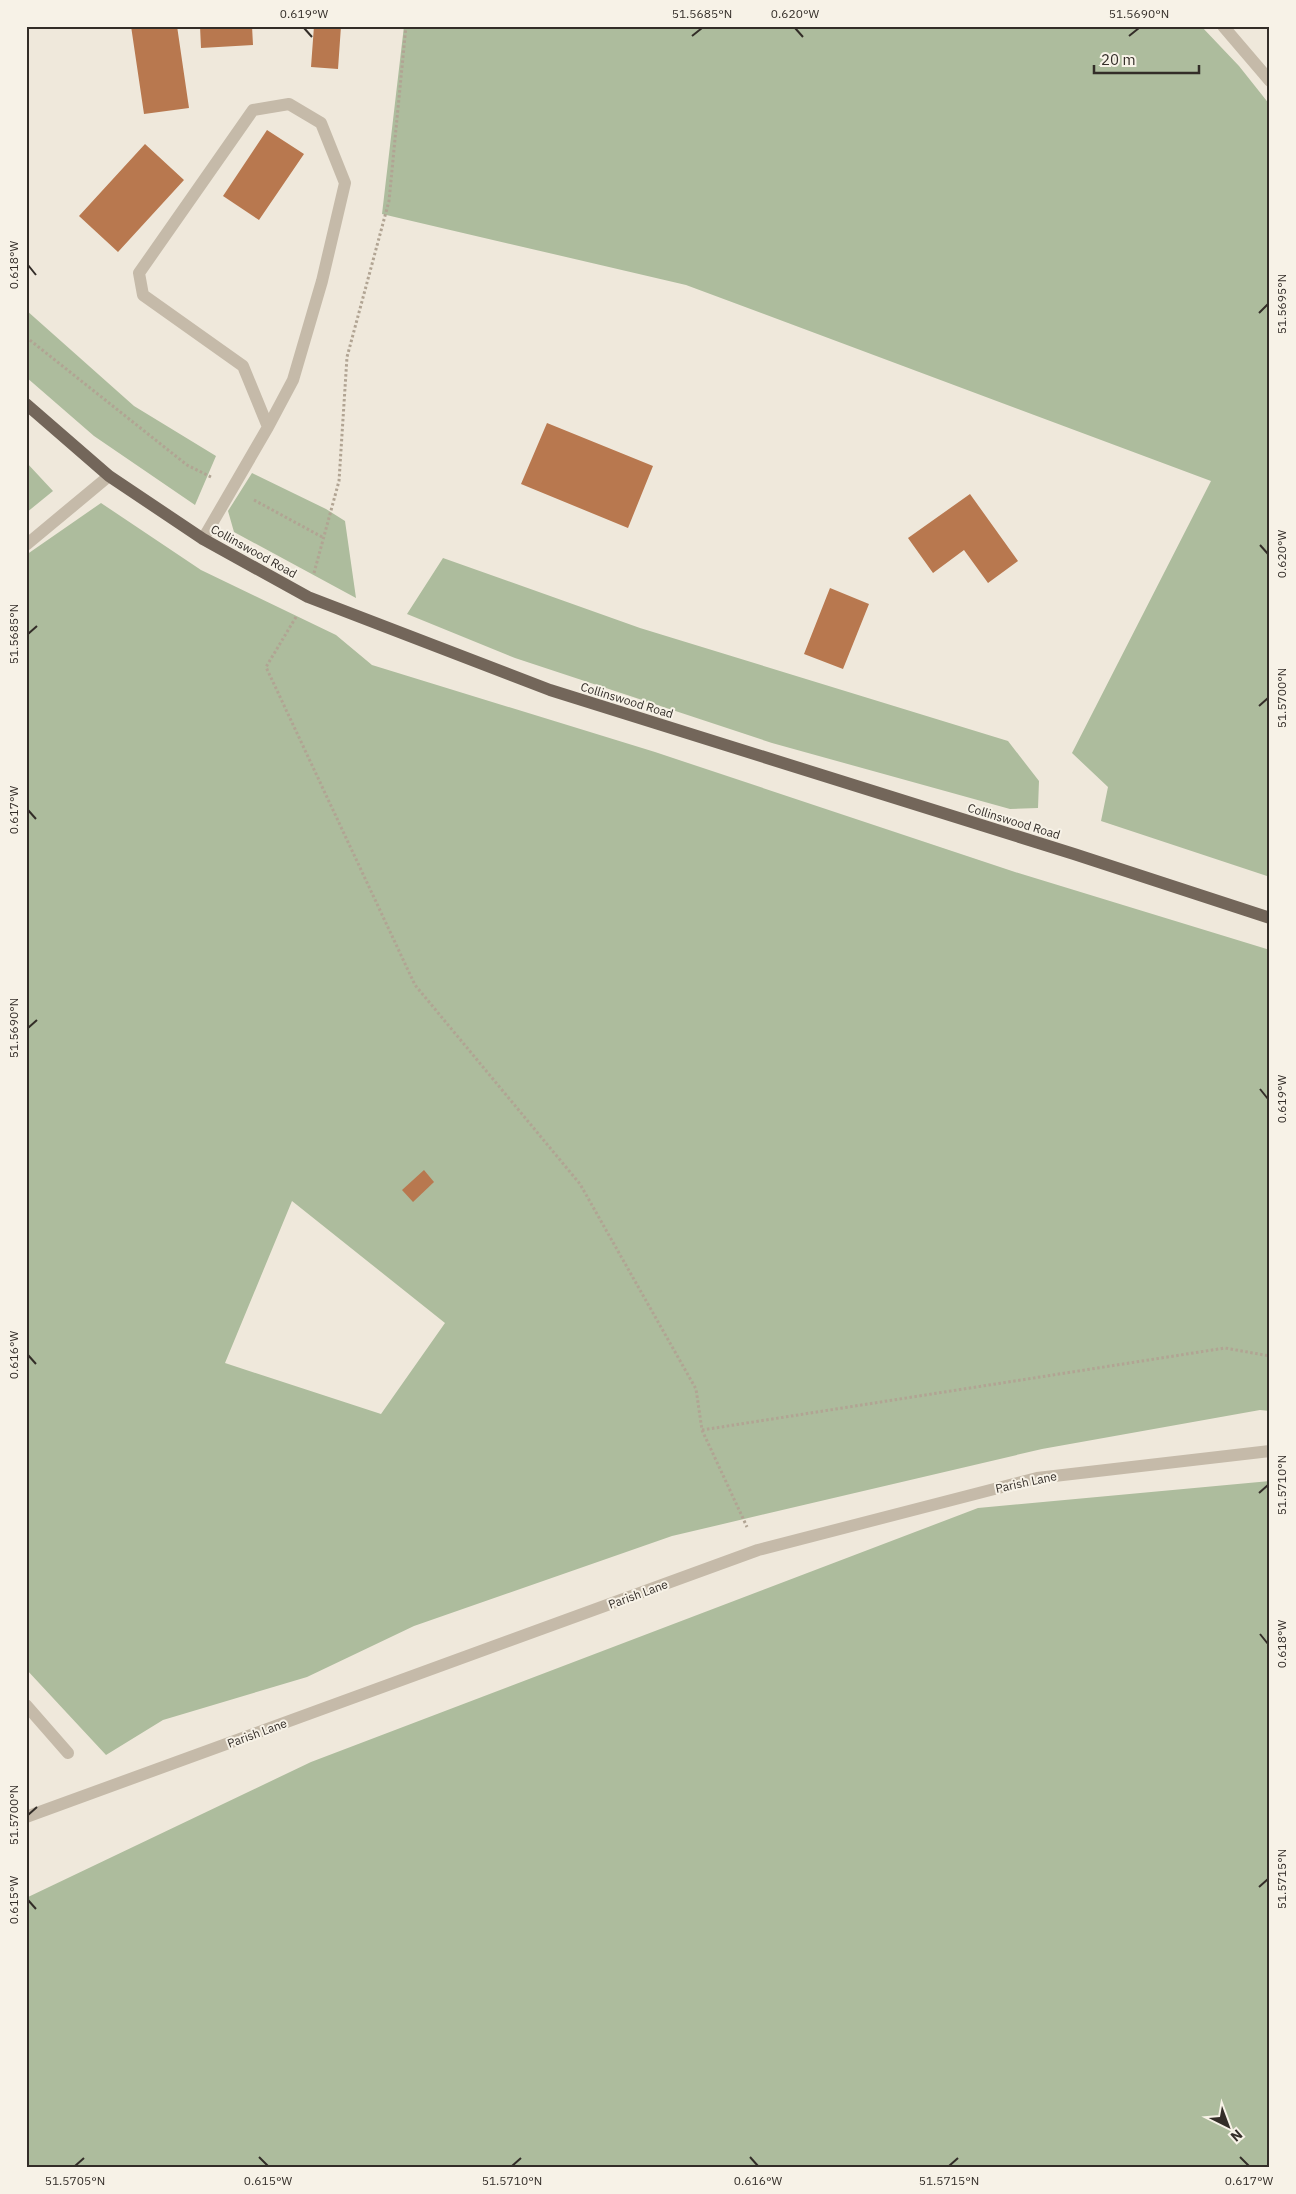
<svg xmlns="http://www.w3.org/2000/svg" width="1296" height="2194" viewBox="0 0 1296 2194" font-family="'IBM Plex Sans',sans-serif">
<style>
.green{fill:#adbc9d;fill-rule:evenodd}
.building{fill:#b8784f}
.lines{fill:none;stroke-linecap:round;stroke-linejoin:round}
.path{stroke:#b1a493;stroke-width:3;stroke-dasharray:2.5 2.5;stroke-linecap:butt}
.lane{stroke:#c5baa9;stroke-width:12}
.street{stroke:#c5baa9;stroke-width:12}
.primary{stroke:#73665a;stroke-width:12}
.ticks{fill:none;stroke:#332d28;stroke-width:2}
.labels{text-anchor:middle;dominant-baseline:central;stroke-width:4;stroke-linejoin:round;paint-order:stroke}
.street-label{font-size:12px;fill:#332d28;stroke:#f7f2e7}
.neatline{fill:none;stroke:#332d28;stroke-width:2}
.ticks-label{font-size:12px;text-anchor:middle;fill:#332d28}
</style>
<rect width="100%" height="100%" fill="#efe8db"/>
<path class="green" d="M404,26H1201L1239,66L1270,105V877L1101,821L1108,787L1072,753L1211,481L686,285L382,214Z
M26,310L134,406L216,456L195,505L94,436L26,377Z
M26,462L53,491L26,513Z
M252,473L326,509L345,521L356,598L234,532L228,511Z
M101,503L201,570L336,635L372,665L655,752L1015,872L1270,950V1411L1260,1410L1042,1449L672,1536L414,1626L307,1677L163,1720L106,1755L26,1669V555ZM292,1201L445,1323L381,1414L225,1363Z
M443,558L640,628L1008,741L1039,781L1038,808L1010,809L772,743L515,658L407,614Z
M1270,1481V2168H26V1898L311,1762L978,1508Z"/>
<path class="building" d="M131,26H177L189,108L144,114Z
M200,26H252L253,45L201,48Z
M314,26H341L338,69L311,67Z
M267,130L304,154L259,220L223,196Z
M145,144L184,180L118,252L79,216Z
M547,423L653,466L628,528L521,484Z
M970,494L1018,561L988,583L964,550L933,573L908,538Z
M830,588L869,604L843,669L804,654Z
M424,1170L434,1182L413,1202L402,1190Z"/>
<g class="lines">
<path class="path" d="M26,337L187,465L211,477
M254,500L324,538
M314,573L339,481L347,357L389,201L406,26
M296,617L266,667L415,985L580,1184L696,1389L702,1430L747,1527
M702,1430L1225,1348L1270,1356"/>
<path class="lane" d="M203,539L268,427L243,366L143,295L139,273L253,110L289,104L321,123L345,183L322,281L293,380L268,427
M26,545L109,476
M26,1705L68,1753"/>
<path class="street" d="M1223,26L1270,81
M26,1817L758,1550L1037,1478L1270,1451"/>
<path class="primary" d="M26,404L109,476L203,539L308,597L550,690L1074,854L1270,918"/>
</g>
<path class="ticks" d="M304,28L312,37M795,28L803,37M692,36L702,28M1129,36L1139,28M28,265L36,275M1259,313L1268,304M1260,545L1268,554M28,634L37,626M1259,706L1268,698M28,810L36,819M28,1028L37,1020M1260,1089L1268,1099M28,1355L36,1364M1259,1493L1268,1485M1260,1634L1268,1644M28,1815L37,1807M1259,1887L1268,1879M28,1900L36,1909M259,2157L268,2166M750,2157L758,2166M1240,2157L1249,2166M75,2166L84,2158M512,2166L521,2158M949,2166L958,2158"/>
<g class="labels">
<g class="street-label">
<text transform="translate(254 551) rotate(29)">Collinswood Road</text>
<text transform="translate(627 700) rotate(17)">Collinswood Road</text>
<text transform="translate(1014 821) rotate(17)">Collinswood Road</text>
<text transform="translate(1026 1482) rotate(-12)">Parish Lane</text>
<text transform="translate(638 1594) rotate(-20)">Parish Lane</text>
<text transform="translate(257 1733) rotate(-20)">Parish Lane</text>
</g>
</g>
<rect width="1296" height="2194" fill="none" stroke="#f7f2e7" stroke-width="55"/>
<g transform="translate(1228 2126) rotate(138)" stroke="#f7f2e7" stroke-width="4" paint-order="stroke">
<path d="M0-4L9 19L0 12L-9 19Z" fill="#332d28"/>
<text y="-8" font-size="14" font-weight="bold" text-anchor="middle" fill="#332d28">N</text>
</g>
<path d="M1094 65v8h105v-8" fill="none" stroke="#332d28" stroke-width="2.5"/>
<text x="1101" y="65" font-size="15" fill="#332d28" stroke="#f7f2e7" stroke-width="4" paint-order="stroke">20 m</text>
<rect x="28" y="28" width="1240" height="2138" class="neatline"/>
<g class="ticks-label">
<text x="304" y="18">0.619°W</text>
<text x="702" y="18">51.5685°N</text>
<text x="795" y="18">0.620°W</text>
<text x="1139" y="18">51.5690°N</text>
<text transform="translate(14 265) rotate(-90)" y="4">0.618°W</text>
<text transform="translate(1282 304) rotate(-90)" y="4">51.5695°N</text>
<text transform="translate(1282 554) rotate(-90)" y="4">0.620°W</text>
<text transform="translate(14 634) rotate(-90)" y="4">51.5685°N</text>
<text transform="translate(1282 698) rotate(-90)" y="4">51.5700°N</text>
<text transform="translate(14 810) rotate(-90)" y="4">0.617°W</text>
<text transform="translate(14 1028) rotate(-90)" y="4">51.5690°N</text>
<text transform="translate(1282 1099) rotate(-90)" y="4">0.619°W</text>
<text transform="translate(14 1355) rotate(-90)" y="4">0.616°W</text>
<text transform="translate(1282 1485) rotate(-90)" y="4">51.5710°N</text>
<text transform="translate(1282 1644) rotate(-90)" y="4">0.618°W</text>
<text transform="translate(14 1815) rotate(-90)" y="4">51.5700°N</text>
<text transform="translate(1282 1879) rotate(-90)" y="4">51.5715°N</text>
<text transform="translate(14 1900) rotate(-90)" y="4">0.615°W</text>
<text x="75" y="2185">51.5705°N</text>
<text x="268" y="2185">0.615°W</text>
<text x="512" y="2185">51.5710°N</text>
<text x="758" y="2185">0.616°W</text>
<text x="949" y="2185">51.5715°N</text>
<text x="1249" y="2185">0.617°W</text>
</g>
</svg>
